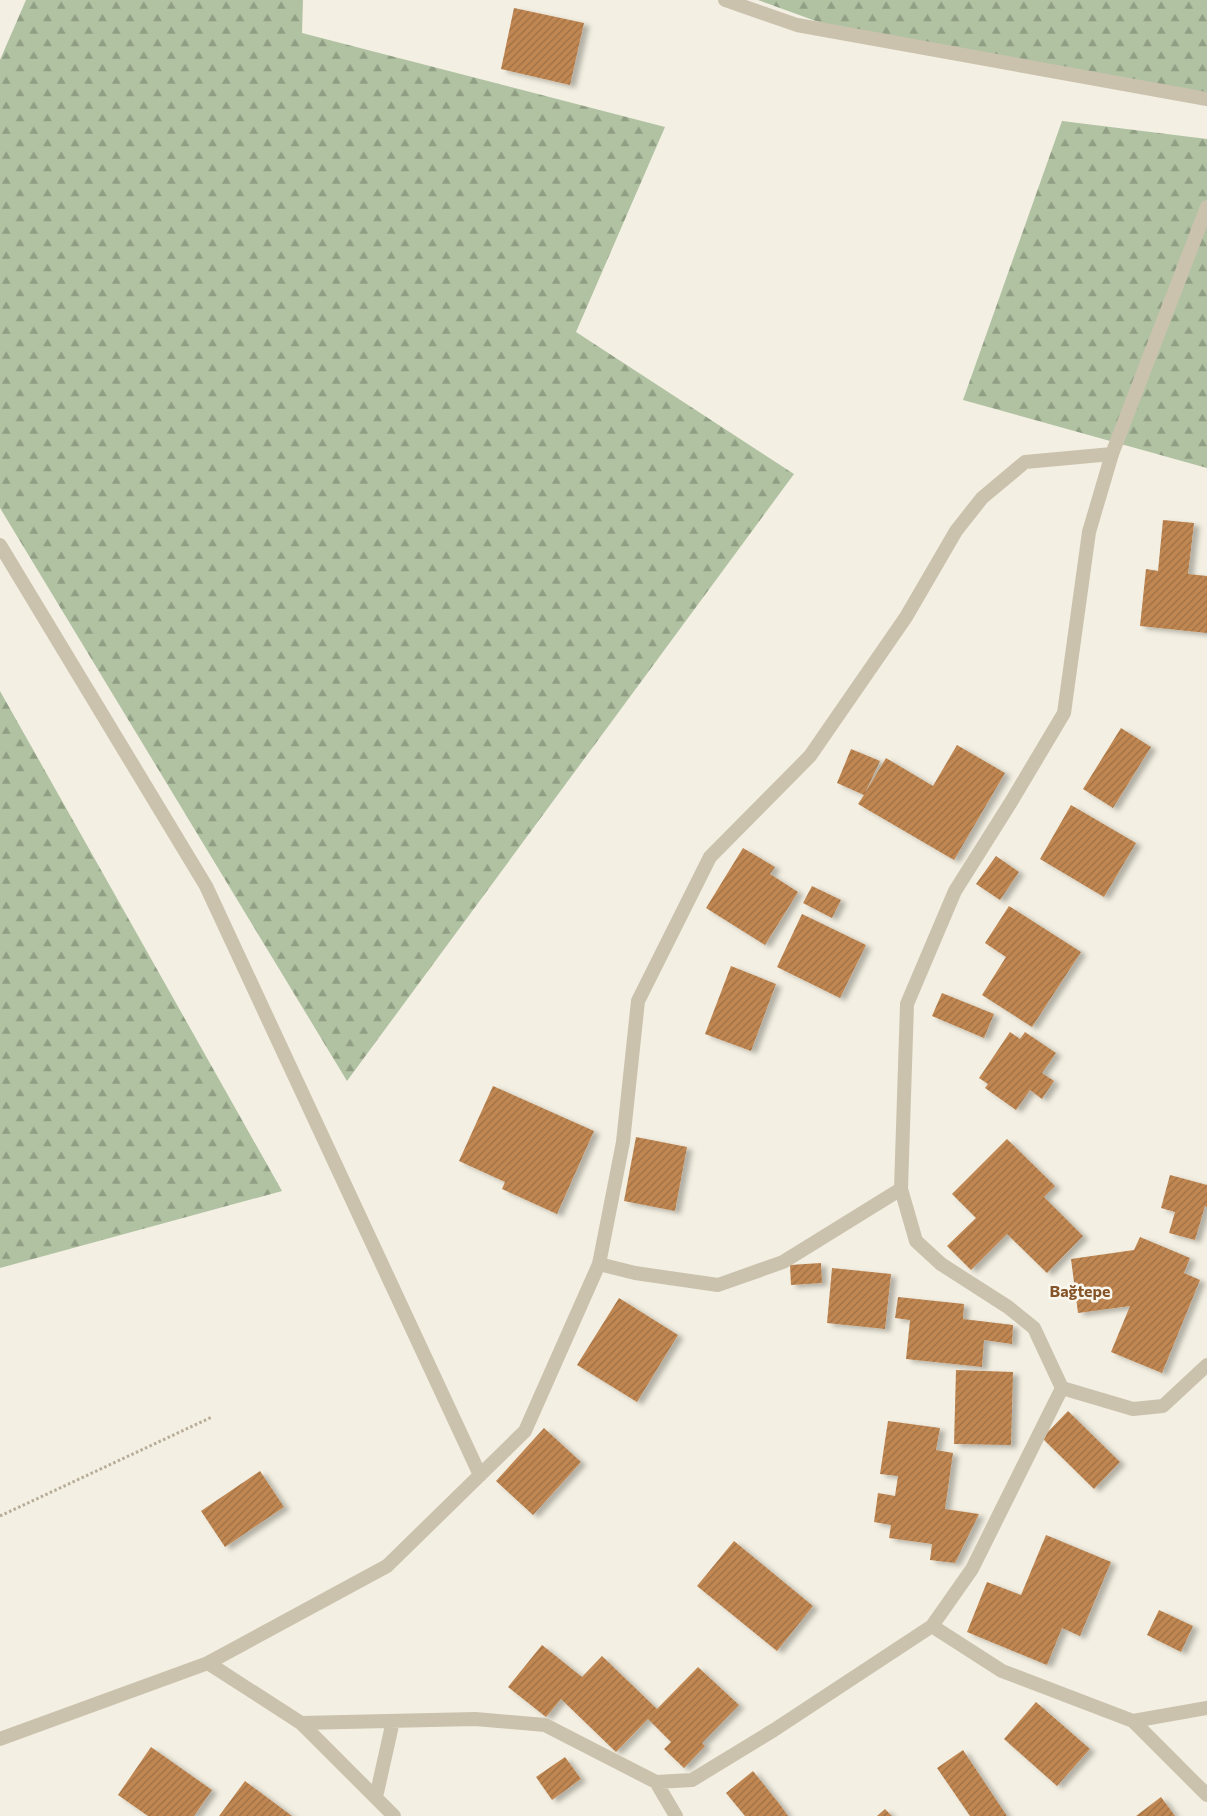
<svg xmlns="http://www.w3.org/2000/svg" width="1207" height="1816" viewBox="0 0 1207 1816" font-family="Commissioner,sans-serif">
<style>
.forest{fill:url(#forest-firs)}
.building{fill:url(#building-hatch);filter:url(#shadow)}
.lines{fill:none;stroke-linecap:round;stroke-linejoin:round}
.path{stroke:#b7ac98;stroke-width:3;stroke-dasharray:2.5 2.5;stroke-linecap:butt}
.minor{stroke:#cbc2ae;stroke-width:14}
.tertiary{stroke:#cbc2ae;stroke-width:14}
.labels{text-anchor:middle;dominant-baseline:central;stroke-width:5;stroke-linejoin:round;paint-order:stroke}
.quarter-label{font-size:16px;font-weight:bold;fill:#855428;stroke:#faf7ee}
</style>
<defs>
<pattern id="forest-firs" width="22" height="20" patternUnits="userSpaceOnUse" patternTransform="scale(1.25)"><rect width="22" height="20" fill="#b0c2a2"/><path d="M5 1l3.5 6h-7zM16 11l3.5 6h-7z" fill="#909e84"/></pattern>
<pattern id="building-hatch" width="6" height="6" patternUnits="userSpaceOnUse" patternTransform="scale(1.25)"><rect width="6" height="6" fill="#c08752"/><path d="M-1 1l2-2M0 6l6-6M5 7l2-2" fill="none" stroke="#9d6f44"/></pattern>
<filter id="shadow"><feDropShadow dx="5.5" dy="3" stdDeviation="2.5" flood-color="#0004"/></filter>
</defs>
<rect width="100%" height="100%" fill="#f3efe2"/>
<path class="forest" d="M26,0H303L302,33L665,127L576,332L794,474L347,1081L0,508V60Z
M758,0H1207V97L857,36Z
M1062,121L1207,139V468L963,400Z
M0,691L282,1191L0,1268Z"/>
<path class="building" d="M514,8L584,23L570,85L501,69Z
M1163,520L1194,523L1188,574L1207,576V633L1140,626L1146,569L1158,571Z
M1121,728L1151,747L1113,808L1083,789Z
M957,745L1005,773L954,860L858,804L864,795L837,783L851,749L880,761L865,793L886,758L933,786Z
M1071,805L1136,843L1104,897L1040,859Z
M743,848L775,867L770,874L798,892L765,945L706,908Z
M996,856L1019,872L1000,900L976,884Z
M812,886L841,900L832,918L803,903Z
M1009,906L1081,952L1032,1027L982,995L1006,957L985,943Z
M802,914L866,945L840,998L777,967Z
M731,966L776,984L751,1051L705,1034Z
M942,993L994,1014L984,1038L932,1016Z
M1010,1032L1020,1039L1025,1032L1056,1053L1042,1073L1054,1081L1042,1099L1030,1090L1016,1110L985,1088L988,1084L979,1078Z
M493,1086L594,1131L557,1214L502,1189L505,1182L459,1161Z
M636,1137L687,1147L675,1211L624,1201Z
M1007,1139L1055,1186L1044,1197L1083,1236L1047,1273L1007,1234L971,1270L947,1246L976,1218L952,1194Z
M1170,1175L1207,1185V1207L1205,1206L1195,1240L1169,1233L1175,1212L1161,1208Z
M1140,1237L1190,1258L1184,1273L1200,1280L1162,1373L1111,1352L1130,1306L1078,1313L1071,1259L1134,1250Z
M821,1263L822,1283L791,1285L790,1265Z
M832,1268L891,1274L885,1329L827,1323Z
M898,1297L964,1304L963,1319L1013,1325L1012,1344L984,1340L982,1367L906,1359L910,1320L895,1318Z
M619,1298L678,1335L637,1402L577,1365Z
M956,1370L1013,1372L1011,1445L954,1444Z
M1068,1411L1120,1462L1094,1489L1042,1438Z
M888,1421L940,1428L936,1450L953,1453L945,1509L979,1514L955,1563L930,1560L932,1544L889,1538L891,1525L874,1522L878,1493L895,1496L898,1476L880,1474Z
M544,1428L581,1462L533,1515L496,1481Z
M260,1471L284,1507L225,1547L201,1511Z
M1046,1535L1111,1562L1080,1636L1062,1628L1047,1665L967,1632L987,1582L1021,1595Z
M734,1541L813,1606L777,1651L697,1586Z
M1159,1610L1193,1626L1181,1652L1147,1635Z
M542,1645L582,1677L602,1656L657,1709L698,1667L739,1705L702,1743L705,1746L684,1768L664,1749L671,1742L648,1719L616,1752L561,1699L546,1717L508,1687Z
M1036,1702L1090,1749L1057,1786L1004,1739Z
M151,1747L212,1790L194,1816H148L118,1795Z
M963,1750L1007,1816H970L937,1768Z
M565,1757L581,1779L552,1800L536,1777Z
M753,1771L781,1806L788,1816H745L726,1793Z
M245,1781L292,1816H219Z
M1161,1797L1175,1816H1136Z
M885,1809L892,1816H877Z"/>
<g class="lines">
<path class="path" d="M0,1516L212,1417"/>
<path class="minor" d="M0,545L206,886L480,1475
M901,1189L916,1241L941,1264L1008,1307L1034,1328L1062,1388L1133,1409L1163,1406L1207,1365
M599,1264L635,1273L718,1285L783,1262L901,1189L907,1004L955,891L1011,802L1064,713L1089,532L1112,454
M932,1626L1002,1671L1133,1721L1207,1708
M208,1663L301,1723L394,1816
M1133,1721L1207,1795
M301,1723L475,1719L545,1725L656,1782L692,1780L774,1730L932,1626L972,1569L1062,1388
M656,1782L676,1816
M376,1797L393,1721"/>
<path class="tertiary" d="M725,0L797,25L1207,99
M0,1739L208,1663L387,1566L525,1431L599,1264L623,1142L638,1001L710,857L810,756L906,617L956,531L982,498L1025,462L1112,454L1207,207"/>
</g>
<g class="labels">
<g class="quarter-label">
<text x="1080" y="1290">Bağtepe</text>
</g>
</g>
</svg>
